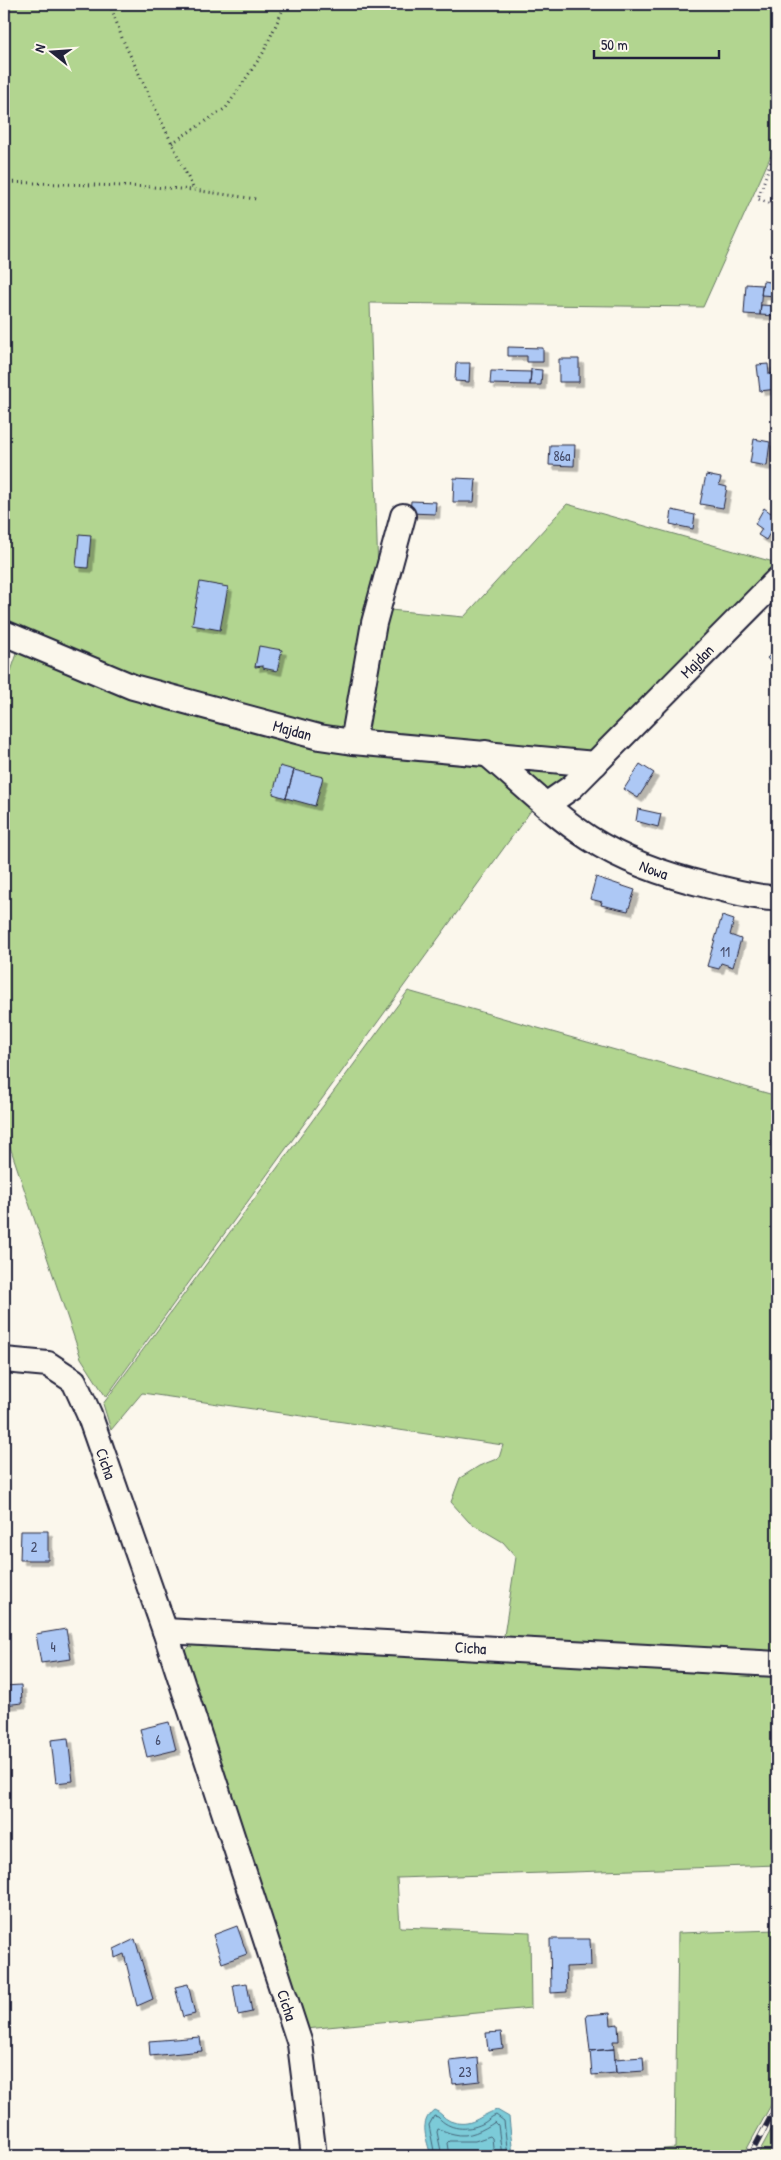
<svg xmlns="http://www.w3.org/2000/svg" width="781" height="2160" viewBox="0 0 781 2160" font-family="'Patrick Hand',sans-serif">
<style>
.green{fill:#b2d590;stroke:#6a7c66}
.water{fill:#7ccbd8;stroke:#588799}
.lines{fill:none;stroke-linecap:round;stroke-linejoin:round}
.shore{stroke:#46667a;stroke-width:1}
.building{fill:#adc8f5;stroke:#22223b;filter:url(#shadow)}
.minor-casing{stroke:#22223b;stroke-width:28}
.path{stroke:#22223b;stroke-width:3;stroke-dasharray:1 4;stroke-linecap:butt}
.minor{stroke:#fbf7ec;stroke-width:24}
.rail-casing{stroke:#22223b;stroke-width:5.5}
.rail{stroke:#fbf7ec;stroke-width:4;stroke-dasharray:11;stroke-linecap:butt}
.labels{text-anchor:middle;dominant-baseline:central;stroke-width:4;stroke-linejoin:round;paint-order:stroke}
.number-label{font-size:14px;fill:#454c6a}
.street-label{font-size:16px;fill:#22223b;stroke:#fbf7ec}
</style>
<defs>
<filter id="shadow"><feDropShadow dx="4.5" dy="4.5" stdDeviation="0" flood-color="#0004"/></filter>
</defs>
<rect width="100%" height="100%" fill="#fbf7ec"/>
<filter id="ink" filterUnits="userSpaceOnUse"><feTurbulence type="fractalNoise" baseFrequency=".02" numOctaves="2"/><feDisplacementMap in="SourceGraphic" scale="10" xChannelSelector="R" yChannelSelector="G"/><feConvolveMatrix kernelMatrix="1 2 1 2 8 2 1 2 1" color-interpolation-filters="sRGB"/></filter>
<g filter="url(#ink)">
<path class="green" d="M4,4H777V142L703,307L370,303L379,609L464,617L567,504L777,563V567L535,805L106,1397L81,1358L4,1129V691L26,628L4,620Z
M408,991L777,1096V1664L502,1649L516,1557L503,1542L469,1522L451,1502L460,1478L479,1466L499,1458L503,1445L142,1393L111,1430L103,1404Z
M203,1644L777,1665V1865L397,1878L400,1927L530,1932L531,2008L295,2030L182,1654L191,1645Z
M777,1930V2094L743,2156H597L675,2148L678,1933Z
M777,2119V2156H757Z"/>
<path class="water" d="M434,2110C441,2112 443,2118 450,2121C472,2129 479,2115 497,2110L509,2117L513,2156H431C427,2140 418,2122 434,2110Z"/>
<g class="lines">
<path class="shore" d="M435,2156L429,2125L434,2116L438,2117C449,2130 467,2131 482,2124C488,2121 490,2117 496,2115L504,2121L508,2156
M442,2156L437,2132L438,2129C443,2130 448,2133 454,2134C469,2138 483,2130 495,2122L498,2125L502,2156
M449,2156L447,2143L449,2141H475L490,2136L492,2138L494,2156"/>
</g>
<path class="building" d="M763,281L777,283V296L761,295Z
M746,284L762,285L760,315L744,314Z
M761,305L776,306V316L760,315Z
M508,347L543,348V362H527V356H508Z
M559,359H579V382H559Z
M456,363H470L469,382L455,381Z
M768,364L769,374L777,373V389L760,391L757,365Z
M531,369L542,370L541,385H530Z
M491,371L531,372L530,385L490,384Z
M754,439L770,442L767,466L750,463Z
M550,445H575L574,466L549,465Z
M706,475L721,478L719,485L727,487L723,508L700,504Z
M454,478L476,479L474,502H453Z
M411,501L436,502L435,514L410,513Z
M775,506L777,507V538L770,533L766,540L758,535L762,529L755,524L764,508L771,513Z
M672,510L695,515L693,529L670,524Z
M79,534L91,535L88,568L76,567Z
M200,582L228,587L220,630L192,625Z
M259,646L282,650L277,671L263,668V666L255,667Z
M777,649V669L767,658Z
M640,764L654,773L638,798L624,789Z
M280,766L294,770L286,798L273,794Z
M294,770L323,777L315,806L286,798Z
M638,809L661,814L658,827L636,821Z
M596,877L635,890L628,911L601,905L602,902L590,899Z
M722,916L734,920L730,935L741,939L733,967L721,963L719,969L707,966Z
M21,1531H48V1560H20Z
M66,1629L71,1659L41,1663L36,1634Z
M21,1685L22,1703L4,1705V1686Z
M169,1722L176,1750L147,1757L140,1729Z
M68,1738L73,1781L56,1783L51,1740Z
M237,1926L247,1954L222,1963L213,1935Z
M135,1939L153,1999L137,2006L124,1954L115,1958L114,1949Z
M550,1939H590L591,1966L566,1967L567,1992L551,1993Z
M247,1983L252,2012L238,2015L233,1985Z
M188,1984L195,2014L183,2017L175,1987Z
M610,2013L611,2025L618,2024L619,2041H613L614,2049L590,2051L586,2015Z
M501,2032L503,2048L488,2050L486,2033Z
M200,2037L202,2051L150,2056L149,2041Z
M614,2049L616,2073L592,2075L590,2051Z
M643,2057L644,2071L616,2073L615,2059Z
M478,2058L480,2081L453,2084L450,2061Z"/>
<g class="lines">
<g class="minor-casing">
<g id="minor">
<path id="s1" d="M4,633L133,687L319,737L353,742L595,764"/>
<path d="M353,742L374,623L403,516"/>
<path id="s2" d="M486,753C520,781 552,814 589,838C626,862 668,876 710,886C732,891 754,898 777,898"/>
<path id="s3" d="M546,805L572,787L777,580"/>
<path id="s4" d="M4,1360L48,1364L74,1381L89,1414L165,1631L300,2044L314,2156"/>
<path id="s5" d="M165,1631L777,1664"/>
</g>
</g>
<path class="path" d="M110,4L122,38L194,190L256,199
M172,143L226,108L263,53L285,5
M777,143L758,199L777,206
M4,182L153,187L194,190"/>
<use href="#minor" class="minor"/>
<g class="rail-casing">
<path id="rail" d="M750,2156L777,2105"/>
</g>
<use href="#rail" class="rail"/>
</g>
</g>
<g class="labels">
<g class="number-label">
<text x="562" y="455">86a</text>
<text x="725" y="951">11</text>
<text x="34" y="1546">2</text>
<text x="53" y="1646">4</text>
<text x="158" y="1739">6</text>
<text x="465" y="2071">23</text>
</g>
<g class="street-label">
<text stroke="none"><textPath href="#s3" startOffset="209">Majdan</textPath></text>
<text stroke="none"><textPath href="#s1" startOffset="305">Majdan</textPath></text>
<text stroke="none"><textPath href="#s2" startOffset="206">Nowa</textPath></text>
<text stroke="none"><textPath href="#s4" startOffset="164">Cicha</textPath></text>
<text stroke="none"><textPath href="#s5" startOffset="306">Cicha</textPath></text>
<text stroke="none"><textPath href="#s4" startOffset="735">Cicha</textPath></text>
</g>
</g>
<rect width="781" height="2160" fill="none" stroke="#fbf7ec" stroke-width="20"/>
<rect x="10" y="10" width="761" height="2140" fill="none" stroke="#22223b" stroke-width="2" filter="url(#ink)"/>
<g transform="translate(52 52) rotate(287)" stroke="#fbf7ec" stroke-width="4" paint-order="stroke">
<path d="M0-4L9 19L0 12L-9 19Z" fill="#22223b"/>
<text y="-8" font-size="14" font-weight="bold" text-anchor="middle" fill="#22223b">N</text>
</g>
<path d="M594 50v8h125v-8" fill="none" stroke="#22223b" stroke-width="2.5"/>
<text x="601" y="50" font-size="15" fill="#22223b" stroke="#fbf7ec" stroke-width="4" paint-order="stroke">50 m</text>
</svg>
